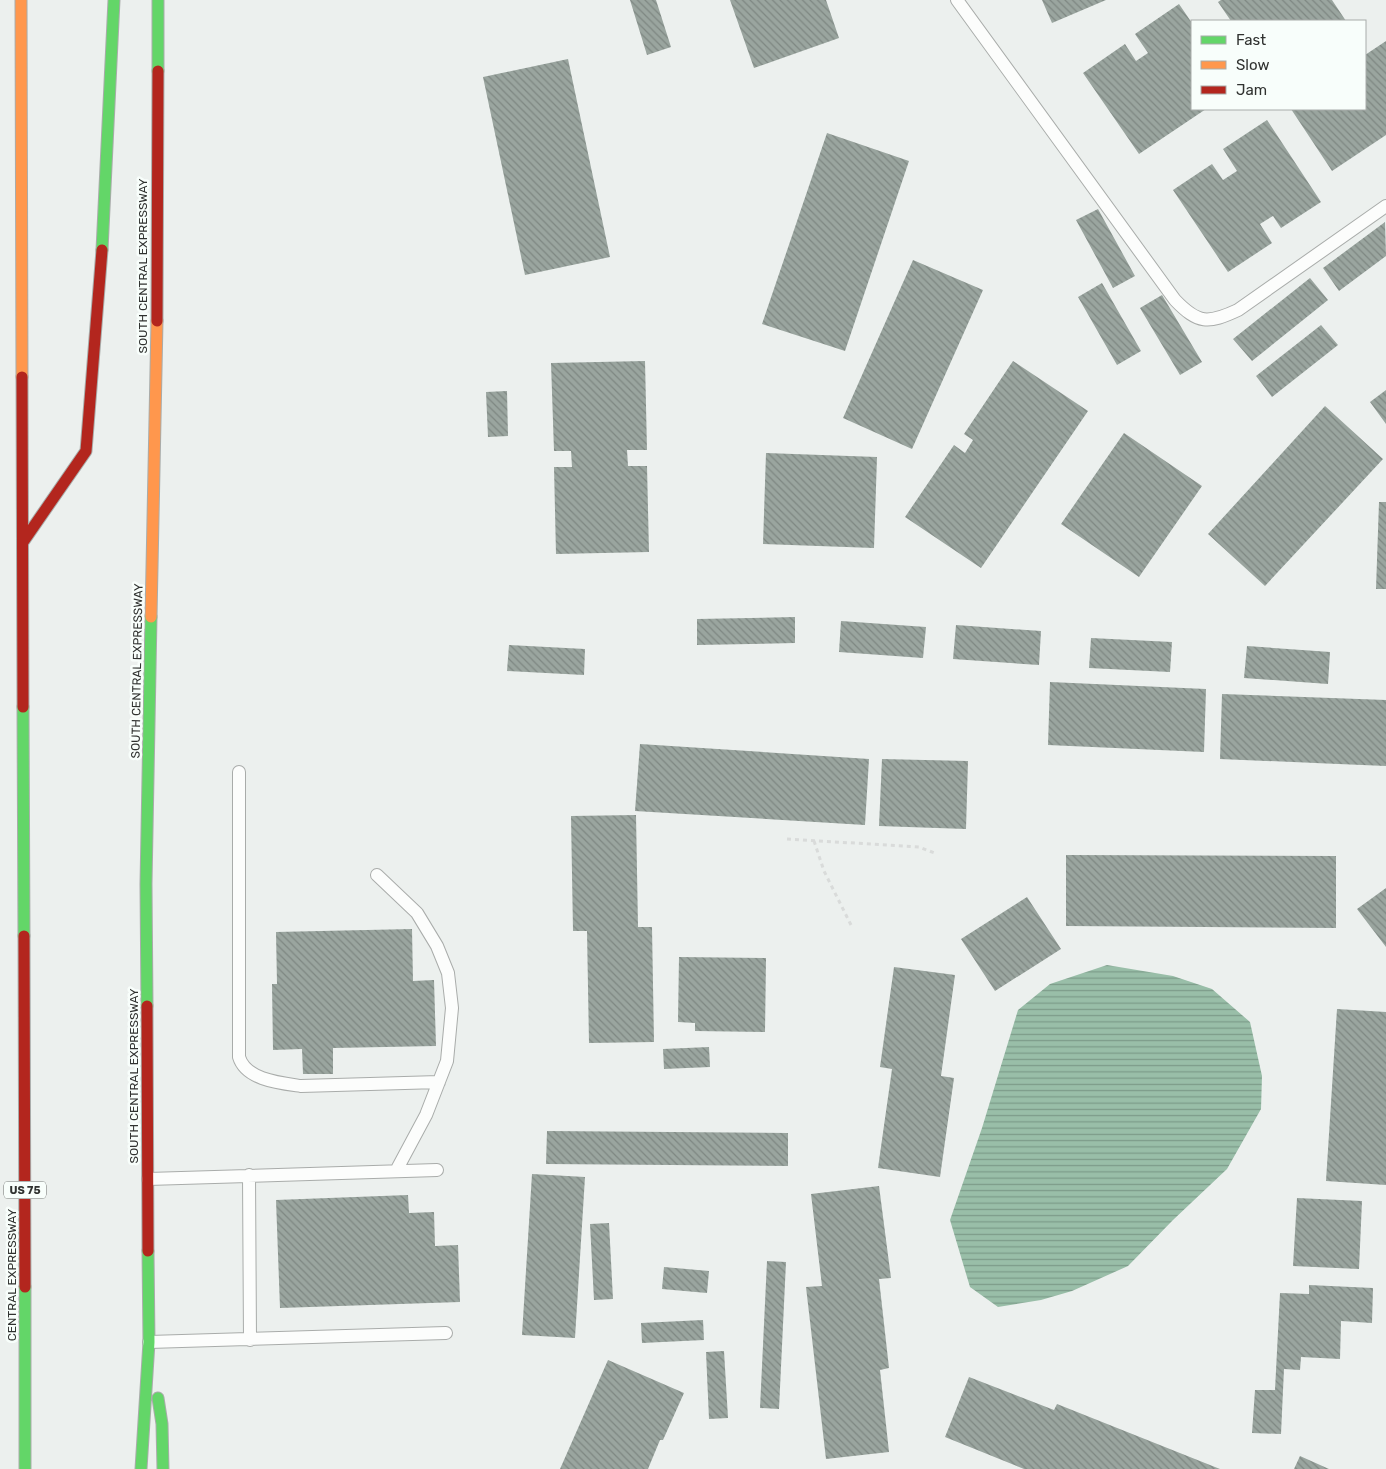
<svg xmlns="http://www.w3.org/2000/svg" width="1386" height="1469" viewBox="0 0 1386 1469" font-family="Rubik,sans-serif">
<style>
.water{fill:url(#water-rules)}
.building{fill:url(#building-back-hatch)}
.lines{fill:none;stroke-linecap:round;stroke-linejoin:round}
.lane-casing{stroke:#a9acaa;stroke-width:14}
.fast-casing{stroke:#a9acaa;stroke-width:13}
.slow-casing{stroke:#a9acaa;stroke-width:13}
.jam-casing{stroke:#a9acaa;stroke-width:13}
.path{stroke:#d9dbda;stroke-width:3;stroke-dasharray:4 4;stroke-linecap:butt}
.lane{stroke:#fcfdfc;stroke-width:12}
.fast{stroke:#63d668;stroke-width:11}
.slow{stroke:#ff974d;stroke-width:11}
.jam{stroke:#b3261e;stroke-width:11}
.labels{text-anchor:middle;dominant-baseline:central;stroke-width:5;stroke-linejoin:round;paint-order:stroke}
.shield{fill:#f8fefb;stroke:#6c6f6d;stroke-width:1}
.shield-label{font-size:11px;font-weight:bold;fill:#303230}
.street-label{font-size:12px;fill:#303230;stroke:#f8fefb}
</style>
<defs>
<pattern id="water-rules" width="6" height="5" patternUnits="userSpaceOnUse" patternTransform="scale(1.25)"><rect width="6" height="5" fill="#99bea8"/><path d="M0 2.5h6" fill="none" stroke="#7d9b89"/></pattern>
<pattern id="building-back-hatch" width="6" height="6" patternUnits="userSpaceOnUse" patternTransform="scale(1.25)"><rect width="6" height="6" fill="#9aa59f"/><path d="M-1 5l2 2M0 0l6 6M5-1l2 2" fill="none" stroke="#7e8782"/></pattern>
</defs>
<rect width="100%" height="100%" fill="#ecf0ee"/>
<path class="water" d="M1107,965L1173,976L1212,989L1250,1022L1262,1076L1261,1109L1227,1169L1173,1220L1128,1266L1072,1291L1041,1300L998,1307L970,1287L950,1220L982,1128L1018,1010L1050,984Z"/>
<path class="building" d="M630,0H656L671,47L647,55Z
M730,0H826L839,38L754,68Z
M1042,0H1106L1052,23Z
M1221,0H1332L1346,21H1231L1218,2Z
M1179,4L1192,23V109H1206L1139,154L1083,73L1125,44L1136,61L1148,53L1135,34Z
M1386,41V135L1332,171L1291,109H1365V55Z
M568,59L610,257L525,275L483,77Z
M1267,120L1321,202L1281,228L1273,216L1260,224L1272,243L1228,272L1173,190L1212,164L1223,180L1237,171L1223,149Z
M827,133L909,161L845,351L762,324Z
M1098,209L1135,276L1113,288L1076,220Z
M1385,222L1386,256L1339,291L1323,268Z
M913,260L983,290L912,449L843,418Z
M1310,278L1328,300L1252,361L1233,339Z
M1102,283L1141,351L1117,365L1078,297Z
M1162,295L1202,362L1180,375L1140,308Z
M1321,325L1338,345L1272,397L1256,376Z
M645,361L647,450H627L628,466H647L649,552L556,554L554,467H572L571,451H554L551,363Z
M1013,361L1088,411L981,568L905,517L954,445L965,453L973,440L964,434Z
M1386,390V424L1370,402Z
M507,391L508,436L488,437L486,392Z
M1325,406L1383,459L1265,586L1208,534Z
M1124,433L1202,486L1139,577L1061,524Z
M766,453L877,457L874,548L763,544Z
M1379,502H1386V589H1376Z
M795,617V643L697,645V619Z
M841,621L926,627L923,658L839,652Z
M956,625L1041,631L1039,665L953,659Z
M1091,638L1172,642L1170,672L1089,668Z
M509,645L585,649L584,675L507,671Z
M1247,646L1330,652L1328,684L1244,678Z
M1050,682L1206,689L1204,752L1048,745Z
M1222,694L1386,700V766L1220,759Z
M640,744L869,759L865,825L635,811Z
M882,759L968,761L966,829L879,826Z
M636,815L638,927H652L654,1042L589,1043L587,931H573L571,816Z
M1066,855L1336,856V928L1066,926Z
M1386,888V947L1357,909Z
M1027,897L1061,949L995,991L961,939Z
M412,929L413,981L434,980L436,1046L333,1048V1074H303L302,1049L273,1050L272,984H277L276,932Z
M679,957L766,958L765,1032L695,1031V1023L678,1022Z
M894,967L955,975L941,1076L954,1078L940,1177L878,1168L892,1069L880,1067Z
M1337,1009L1386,1012V1185L1326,1181Z
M709,1047L710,1067L664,1069L663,1049Z
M547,1131L788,1133V1166L546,1164Z
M532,1174L585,1177L575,1338L522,1335Z
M879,1186L891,1278L879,1279L889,1368L880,1370L889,1452L826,1459L806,1287L822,1286L811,1194Z
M408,1195L409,1213L434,1212L435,1246L458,1245L460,1302L280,1308L276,1200Z
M1297,1198L1362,1201L1359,1269L1293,1266Z
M609,1223L613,1299L594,1300L590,1224Z
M767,1261L786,1262L779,1409L760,1408Z
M664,1267L709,1271L707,1293L662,1289Z
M1309,1285L1373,1288L1372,1323L1341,1321L1340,1359L1301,1357L1300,1370L1284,1369L1281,1434L1252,1433L1255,1390H1275L1280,1293L1309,1294Z
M703,1320L704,1340L642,1343L641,1323Z
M724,1351L728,1418L709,1419L706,1352Z
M608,1360L684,1393L663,1440H660L648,1469H560Z
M969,1377L1054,1410L1057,1404L1220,1469H1024L945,1437Z
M1300,1456L1329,1469H1294Z"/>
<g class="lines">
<g class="lane-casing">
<path id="lane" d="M957,0L1175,300C1198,324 1208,324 1238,310L1386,206
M239,772V1057C246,1080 280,1083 301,1086L439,1082
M377,875L417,913L437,946L448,973L452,1008L447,1061L426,1115L396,1171
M249,1175L250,1340
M148,1179L437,1170
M149,1342L446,1333"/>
</g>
<g class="fast-casing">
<path id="fast" d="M158,71V0
M102,250L114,0
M23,707L24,936
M147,1006L146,884L151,617
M25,1287V1469
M158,1398L162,1424L163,1469
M141,1469L149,1342L148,1251"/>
</g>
<g class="slow-casing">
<path id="slow" d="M21,0L22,377
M151,617L157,321"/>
</g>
<g class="jam-casing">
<path id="jam" d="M157,321L158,71
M22,377L23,707
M23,542L86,451L102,250
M24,936L25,1287
M147,1006L148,1251"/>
</g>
<path class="path" d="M787,839L919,847L937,854
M814,841L824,871L851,925"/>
<use href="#lane" class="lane"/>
<use href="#fast" class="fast"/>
<use href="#slow" class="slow"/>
<use href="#jam" class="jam"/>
</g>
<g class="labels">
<rect class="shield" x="4" y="1181.5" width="42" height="17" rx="4"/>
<g class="shield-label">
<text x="25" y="1190">US 75</text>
</g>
<g class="street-label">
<text transform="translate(143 266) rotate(-90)">SOUTH CENTRAL EXPRESSWAY</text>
<text transform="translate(137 671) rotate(-89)">SOUTH CENTRAL EXPRESSWAY</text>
<text transform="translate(134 1076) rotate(-90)">SOUTH CENTRAL EXPRESSWAY</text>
<text transform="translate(12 1275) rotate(-90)">CENTRAL EXPRESSWAY</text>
</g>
</g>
<rect x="1191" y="20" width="175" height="90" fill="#f8fefb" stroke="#a8acaa"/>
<rect x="1201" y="36" width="25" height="8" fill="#63d668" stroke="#a8acaa"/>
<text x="1236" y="45" font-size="15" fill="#303230">Fast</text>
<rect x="1201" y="61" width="25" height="8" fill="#ff974d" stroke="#a8acaa"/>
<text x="1236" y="70" font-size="15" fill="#303230">Slow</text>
<rect x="1201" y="86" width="25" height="8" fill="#b3261e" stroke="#a8acaa"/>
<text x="1236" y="95" font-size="15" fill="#303230">Jam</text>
</svg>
